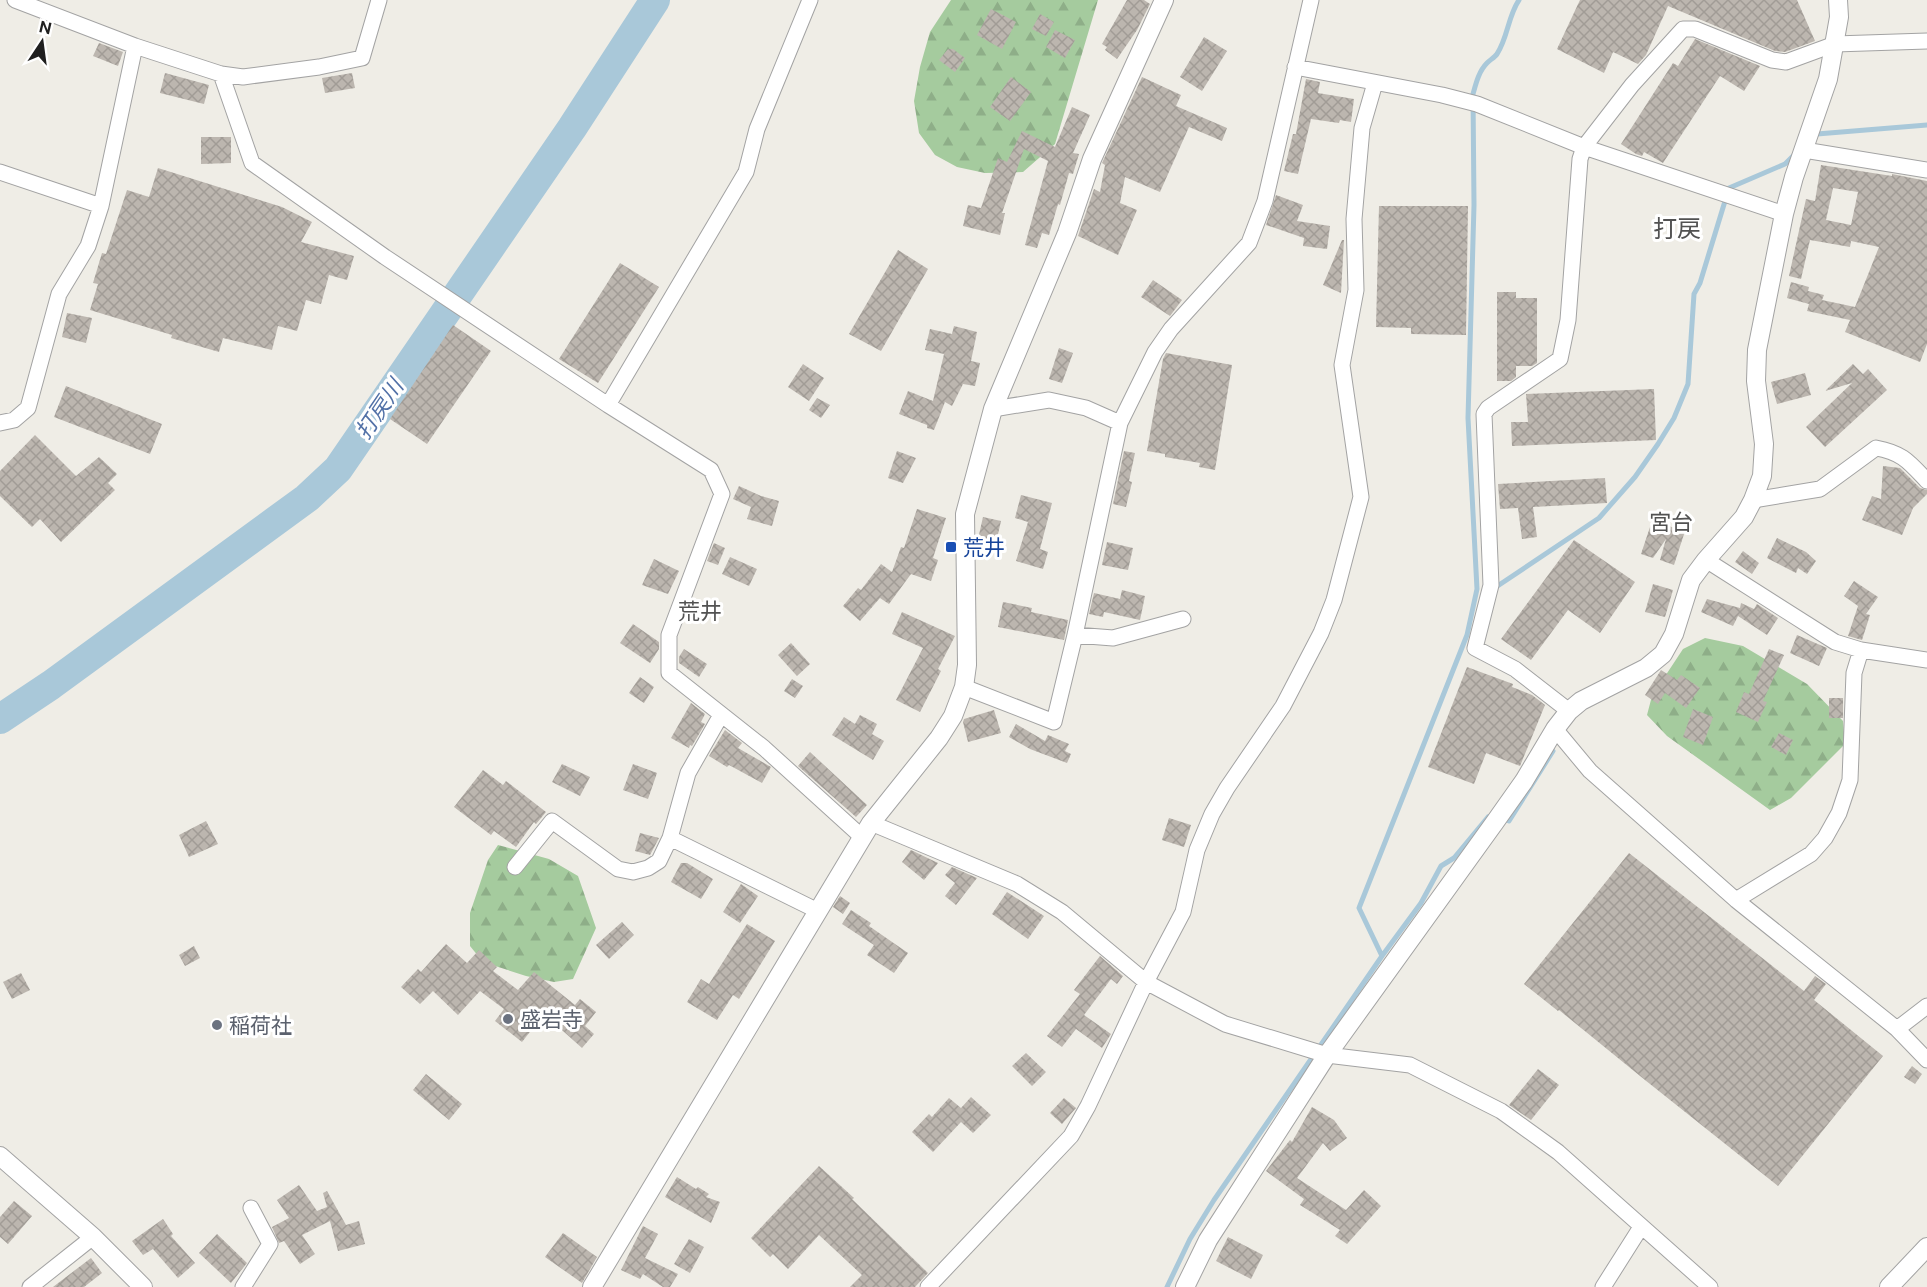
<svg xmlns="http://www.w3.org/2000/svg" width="1927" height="1287" viewBox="0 0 1927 1287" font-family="'Public Sans','Noto Sans JP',sans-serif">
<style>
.forest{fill:url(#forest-firs)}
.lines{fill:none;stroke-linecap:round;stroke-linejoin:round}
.stream{stroke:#a9c8d9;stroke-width:5}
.river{stroke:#a9c8d9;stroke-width:30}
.building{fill:url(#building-cross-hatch);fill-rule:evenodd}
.minor-casing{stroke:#a3a3a3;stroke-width:17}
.tertiary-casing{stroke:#a3a3a3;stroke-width:20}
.minor{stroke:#fff;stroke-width:15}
.tertiary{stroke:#fff;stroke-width:18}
.transit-dot{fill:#1a4fb4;stroke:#fff;stroke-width:2}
.worship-dot{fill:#6b7280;stroke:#fff;stroke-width:2}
.labels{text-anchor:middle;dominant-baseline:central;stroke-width:6;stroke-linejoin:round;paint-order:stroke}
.transit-label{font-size:21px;fill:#164399;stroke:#fff;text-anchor:start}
.worship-label{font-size:21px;fill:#5b616d;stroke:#fff;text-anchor:start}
.water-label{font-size:22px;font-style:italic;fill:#5271a7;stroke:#fff}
.neighbourhood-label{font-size:22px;fill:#525252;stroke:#fff}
.quarter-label{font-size:24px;fill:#525252;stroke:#fff}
</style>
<defs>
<pattern id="forest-firs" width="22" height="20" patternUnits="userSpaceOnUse" patternTransform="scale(1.5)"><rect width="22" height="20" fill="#a5cb9e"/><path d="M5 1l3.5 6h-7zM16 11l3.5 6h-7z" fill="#8eae88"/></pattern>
<pattern id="building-cross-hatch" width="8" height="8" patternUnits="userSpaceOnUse" patternTransform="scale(1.5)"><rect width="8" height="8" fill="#bcb6af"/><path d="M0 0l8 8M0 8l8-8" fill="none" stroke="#a19c96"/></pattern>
</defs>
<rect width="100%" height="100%" fill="#efede6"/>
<path class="forest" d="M951,0H1098L1055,144L1023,172L985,173L957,167L935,155L919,133L914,101L920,67L930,32Z
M1705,638L1743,646L1807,684L1843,721L1845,744L1791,798L1770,810L1667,736L1647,715L1652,696L1683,649Z
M498,845L549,859L578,876L596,928L573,979L554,982L526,976L483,962L470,946V913L488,860Z"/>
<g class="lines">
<path class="stream" d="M1813,137L1817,134L1927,125
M1493,589L1599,518L1635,477L1658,444L1674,418L1688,384L1694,294L1700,283L1729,188L1785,164L1795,154
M1501,818L1509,821L1553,751
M1382,956L1359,908L1467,635L1477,589L1468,418L1474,205L1473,94C1476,83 1479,71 1487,63C1490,60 1495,57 1497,54C1508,37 1508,16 1519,0
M1167,1287L1190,1239L1214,1200L1382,956L1421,903L1441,866L1454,858L1488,817"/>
<path class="river" d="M0,719L51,685L307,498L338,469L572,128L655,0"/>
</g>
<path class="building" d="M1127,0H1144L1150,4L1137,30L1117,59L1105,50L1107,47L1102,44Z
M1580,0H1797L1815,41L1785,52L1775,51L1668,6L1646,55L1638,64L1613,52L1604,73L1557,49Z
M991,9L1016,22L1002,49L977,35Z
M1040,14L1054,22L1046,36L1032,29Z
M1055,30L1075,40L1065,58L1046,47Z
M1204,37L1227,51L1202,91L1180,77Z
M1695,39L1760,66L1744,91L1720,76L1663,163L1644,152L1642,156L1636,154L1621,144L1673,63L1678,66Z
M99,43L123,52L118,66L93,56Z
M948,49H953L965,58L955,72L939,60Z
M165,73L209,85L204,104L160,93Z
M352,73L355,88L325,93L322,78Z
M1011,77L1031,92L1010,121L990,107Z
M1142,77L1181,95L1176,106L1227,128L1222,141L1189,127L1160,192L1125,177L1120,203L1137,210L1118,255L1078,236L1094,189L1100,192L1105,165L1102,163Z
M1306,79L1320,82L1318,93L1354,99L1351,122L1340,120L1339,123L1311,119L1298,174L1284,171L1293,134H1296Z
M1072,107L1090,115L1073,153L1079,154L1073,174L1069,173L1060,205L1058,204L1049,235L1042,233L1037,248L1025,245L1048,161L1024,149L1002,213H1005L1000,235L963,226L968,205L981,208L998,158L1007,162L1022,131L1055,147Z
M201,137H231V163L201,164Z
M1821,165L1892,176V174L1927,181V344L1920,362L1845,332L1850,320L1807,311L1809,304L1787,298L1791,282L1809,287L1808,291L1824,295L1822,300L1855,307L1879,247L1851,241L1850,247L1810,240L1801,279L1789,276L1806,199L1815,201ZM1833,188L1858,192L1851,225L1826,220Z
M158,168L282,207L312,222L301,242L354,256L347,280L329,275L321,304L306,300L297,331L278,326L272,350L223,338L219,352L171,338L172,335L90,310L98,284L93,283L102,253L106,254L127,190L149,197Z
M1276,195L1303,205L1297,221L1330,226L1327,249L1303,246L1304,238L1266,225Z
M1379,206H1468L1466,335L1411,334V328L1376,327Z
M1342,240H1344L1341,293L1323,285Z
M898,250L928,269L881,351L849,334Z
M620,263L659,287L598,383L559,359Z
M1153,280L1182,300L1170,316L1141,297Z
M1497,292H1516V298H1537V363L1532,366H1516V377L1511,381H1497Z
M67,313L92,318L86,343L62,337Z
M453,325L491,351L427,444L390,419Z
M954,326L977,332L971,361L980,363L975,386L963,384L952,406L945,402L934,430L927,428V425L899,414L908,391L933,401L944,354L925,350L930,329L952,334Z
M1059,348L1073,353L1062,383L1049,379Z
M1166,353L1232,365L1215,470L1199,467L1200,463L1165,457V454L1147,451L1163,359Z
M803,364L824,378L809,401L788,387Z
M1853,364L1863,374L1868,369L1887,390L1825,447L1806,427L1852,383L1825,391Z
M1805,373L1811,395L1777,404L1771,382Z
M66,386L162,424L150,454L54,417Z
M1654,389L1656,440L1512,446L1511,422H1528L1526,394Z
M817,398L830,405L821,418L809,410Z
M35,435L76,476L99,457L117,474L108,483L115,490L61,542L40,519L32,527L0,496V471Z
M897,451L916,458L903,483L888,478Z
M1124,451L1135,453L1129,481L1132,482L1126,507L1113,504Z
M1883,466L1900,468L1920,488L1927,490V494L1913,508L1902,535L1862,520L1872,496L1881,499Z
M1605,478L1607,503L1533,507L1537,537L1522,539L1518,508L1500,509L1498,484Z
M739,486L761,496L779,501L772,526L747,519L751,507L733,499Z
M1021,495L1052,503L1040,549L1048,552L1043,569L1016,561L1028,522L1015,518Z
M917,509L946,518L933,558L938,560L931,581L911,574L889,604L880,598L860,621L843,606L858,588L861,590L881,564L892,572L901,547L904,548Z
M983,517L1001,521L996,543L978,539Z
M1652,521L1685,531L1674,565L1660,560L1666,539L1653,558L1641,554Z
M1777,538L1806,552L1816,561L1807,574L1798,568L1796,573L1767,558Z
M1574,540L1635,582L1600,633L1568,610L1531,660L1501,639Z
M1107,542L1133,548L1128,570L1102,565Z
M714,543L725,548L718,565L707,561Z
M1743,551L1759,563L1752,574L1735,562Z
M730,557L757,569L749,586L722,574Z
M654,559L679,571L668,594L642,585Z
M1854,581L1878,597L1866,614L1870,615L1862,640L1848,636L1858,606L1844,596Z
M1653,584L1673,590L1665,617L1645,612Z
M1122,590L1145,596L1140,620L1104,612L1103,617L1089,614L1094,593L1120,599Z
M1707,599L1740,608L1741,603L1754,609L1757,604L1778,618L1767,635L1738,616L1733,626L1701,612Z
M1003,602L1032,608L1031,612L1068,620L1064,640L998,627Z
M902,612L955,636L938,669L941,671L920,712L896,700L923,648L892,634Z
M633,624L659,642V649L650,663L620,643Z
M1797,635L1827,648L1819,666L1790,653Z
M791,643L810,664L797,676L778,655Z
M684,649L707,664L699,677L679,663V657Z
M1769,649L1784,655L1763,701L1767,702L1758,722L1736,712L1744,692L1749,694Z
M1467,667L1513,684L1512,687L1532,695L1545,705L1520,766L1486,753L1474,784L1428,767Z
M1661,670L1677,680L1681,675L1700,688L1686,708L1665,693L1658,704L1645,695Z
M640,677L654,687L644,703L629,693Z
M792,679L803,686L795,698L784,691Z
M1829,698H1843V718H1829Z
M691,703L705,714L701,722L705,724L692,746L690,745L689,748L671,738Z
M1693,709L1713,717L1703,745L1683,737Z
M994,710L1001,733L968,742L963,722L964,719Z
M860,715L877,724L872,734L884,741L873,760L832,735L844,717L855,724Z
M1016,724L1045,741L1048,735L1069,744L1065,751L1071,754L1067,763L1030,749L1009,737Z
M725,730L742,743L738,748L771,767L762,783L729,765L727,767L709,756Z
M1779,733L1793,740L1786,755L1771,747Z
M810,752L867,805L856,817L798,766Z
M562,764L590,777L580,796L552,782Z
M633,764L657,773L648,799L623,790Z
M483,770L503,785L506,781L546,812L536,824L534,822L516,847L494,831L491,835L454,807Z
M1169,818L1191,825L1184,847L1162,840Z
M206,821L218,844L189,857L179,835Z
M640,833L659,838L650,855L635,851Z
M911,850L938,863L924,880L902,862Z
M1629,853L1804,991L1815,976L1826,984L1814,1000L1883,1056L1778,1186L1645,1080L1559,1010L1558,1011L1524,984Z
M681,863H687L713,879L701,899L671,882Z
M952,867L977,878L956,905L945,896L955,883L945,875Z
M741,884L758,896L740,923L723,912Z
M1007,892L1044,916L1028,939L992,914Z
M840,896L850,903L843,914L833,907Z
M851,910L871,923L869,926L908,953L894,973L867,955L874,945L842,924Z
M622,922L634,935L609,959L596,945Z
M747,924L775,941L739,999L733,995L717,1020L687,1002L701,979L709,984Z
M446,944L467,963L479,950L497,967L493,971L518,990L534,972L575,1005L580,999L596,1012L585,1026L594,1034L582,1048L544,1014L522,1042L495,1021L504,1009L480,991L458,1015L433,991L420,1004L401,987L418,969L421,972Z
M194,946L200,958L185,966L179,955Z
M1100,956L1123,976L1117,984L1111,979L1084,1015L1111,1034L1102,1048L1076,1029L1062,1047L1047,1036L1080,994L1074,990Z
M21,973L30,990L12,999L3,982Z
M1026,1053L1046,1072L1032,1086L1012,1066Z
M1912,1066L1922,1074L1915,1084L1904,1077Z
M1538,1069L1559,1085L1531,1120L1509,1105Z
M426,1074L462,1104L449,1120L413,1090Z
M971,1097L991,1115L973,1133L961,1122L933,1152L912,1132L929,1114L932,1117L949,1098L961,1108Z
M1064,1098L1076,1108L1062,1124L1050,1113Z
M1312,1107L1334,1120L1347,1138L1330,1151L1323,1143L1297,1178L1346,1210L1364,1190L1381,1206L1347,1244L1335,1236L1340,1230L1300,1205L1304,1199L1266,1171L1290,1140L1292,1142Z
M819,1166L854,1198L852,1199L928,1273L915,1287H850L862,1275L819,1235L788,1269L773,1254L770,1257L751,1238Z
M677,1177L696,1189L698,1187L709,1194L706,1197L720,1202L711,1223L665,1197Z
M299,1185L317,1211L327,1207L323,1193L327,1191L346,1225L359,1221L365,1244L338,1251L330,1221L302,1235L315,1254L300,1264L284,1241L279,1243L272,1227L289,1218L277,1200Z
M14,1201L32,1216L8,1244L0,1237V1217Z
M163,1219L173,1234L171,1236L195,1263L178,1278L153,1249L143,1255L132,1241Z
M643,1226L658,1234L645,1258L678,1274L670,1287H663L643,1274L640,1279L621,1270Z
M563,1233L597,1257L582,1283L545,1257Z
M217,1234L247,1263L231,1283L199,1253Z
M1228,1237L1263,1255L1251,1279L1216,1261Z
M689,1239L704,1247L690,1273L674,1264Z
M91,1258L102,1273L84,1287H53Z"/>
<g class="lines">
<g class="minor-casing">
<path id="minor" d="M15,0L135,46L221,74L243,77L319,67L362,58L379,0
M1295,67L1442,95L1477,104L1584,147L1784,214
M221,74L252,163L385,257L608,405L711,470L722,494L669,635V673L764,748L862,837
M1804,150L1927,170
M0,172L101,206
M608,405L746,172L757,129L810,0
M993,409L1049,400L1086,408L1120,423
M0,423L14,420L28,408L59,294L88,246L101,206L135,46
M1753,500L1820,489L1876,448C1903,453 1909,462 1927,481
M1706,560L1835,642L1861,650L1854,673L1850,780L1839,813L1825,838L1811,854L1736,900
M1075,635L1113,638L1183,619
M1861,650L1927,660
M964,687L1054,722L1075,635L1120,423L1155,352L1171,329L1249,243L1265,201L1311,0
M1569,711L1515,669L1475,648L1491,585L1484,414L1488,408L1560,359L1568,320L1580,159L1584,147L1632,85L1683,29H1695L1772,60L1786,62L1835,44L1927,41
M1555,729L1590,771L1736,900L1897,1029L1927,1060
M871,823L1017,884L1062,912L1146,982L1225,1024L1327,1055L1410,1065L1501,1111L1558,1152L1710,1287
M670,838L818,911
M515,867L552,821L618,869L633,872L648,868L659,861L670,838L688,773L721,715
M1897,1029L1927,1006
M30,1287L93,1237
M243,1287L270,1244L251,1208
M928,1287L1071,1136L1088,1106L1146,982L1183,912L1197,850L1212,814L1227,788L1283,706L1321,633L1334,600L1361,497L1342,365L1356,290L1354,219L1362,128L1375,83
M1603,1287L1641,1227"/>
</g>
<g class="tertiary-casing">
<path id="tertiary" d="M0,1156L93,1237L143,1287
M592,1287L871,823L939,738L953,716L964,687L967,665L965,514L993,409L1067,233L1092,159L1164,0
M1185,1287L1208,1240L1327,1055L1495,822L1524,781L1555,729L1569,711L1581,701L1646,668L1663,654L1674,634L1691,580L1706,560L1744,517L1753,500L1762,476L1764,444L1756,381L1757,350L1784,214L1794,177L1828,79L1839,17L1838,0
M1889,1287L1927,1247"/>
</g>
<use href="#minor" class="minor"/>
<use href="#tertiary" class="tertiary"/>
</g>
<rect class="transit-dot" x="945" y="541" width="12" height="12" rx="3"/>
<g class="worship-dot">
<circle cx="508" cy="1019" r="6"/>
<circle cx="217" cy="1025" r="6"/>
</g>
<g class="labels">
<g class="transit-label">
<text x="963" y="547">荒井</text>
</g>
<g class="worship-label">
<text x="520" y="1019">盛岩寺</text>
<text x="229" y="1025">稲荷社</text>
</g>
<g class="water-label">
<text transform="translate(379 409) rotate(-56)">打戻川</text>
</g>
<g class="neighbourhood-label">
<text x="1671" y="522">宮台</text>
<text x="700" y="611">荒井</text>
</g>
<g class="quarter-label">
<text x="1677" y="228">打戻</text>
</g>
</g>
<g transform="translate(42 42) rotate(13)" stroke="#ffffff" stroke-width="4.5" paint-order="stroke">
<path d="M0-4.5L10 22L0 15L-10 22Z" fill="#1f1f1f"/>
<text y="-9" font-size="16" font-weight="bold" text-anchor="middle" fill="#1f1f1f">N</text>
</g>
</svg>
